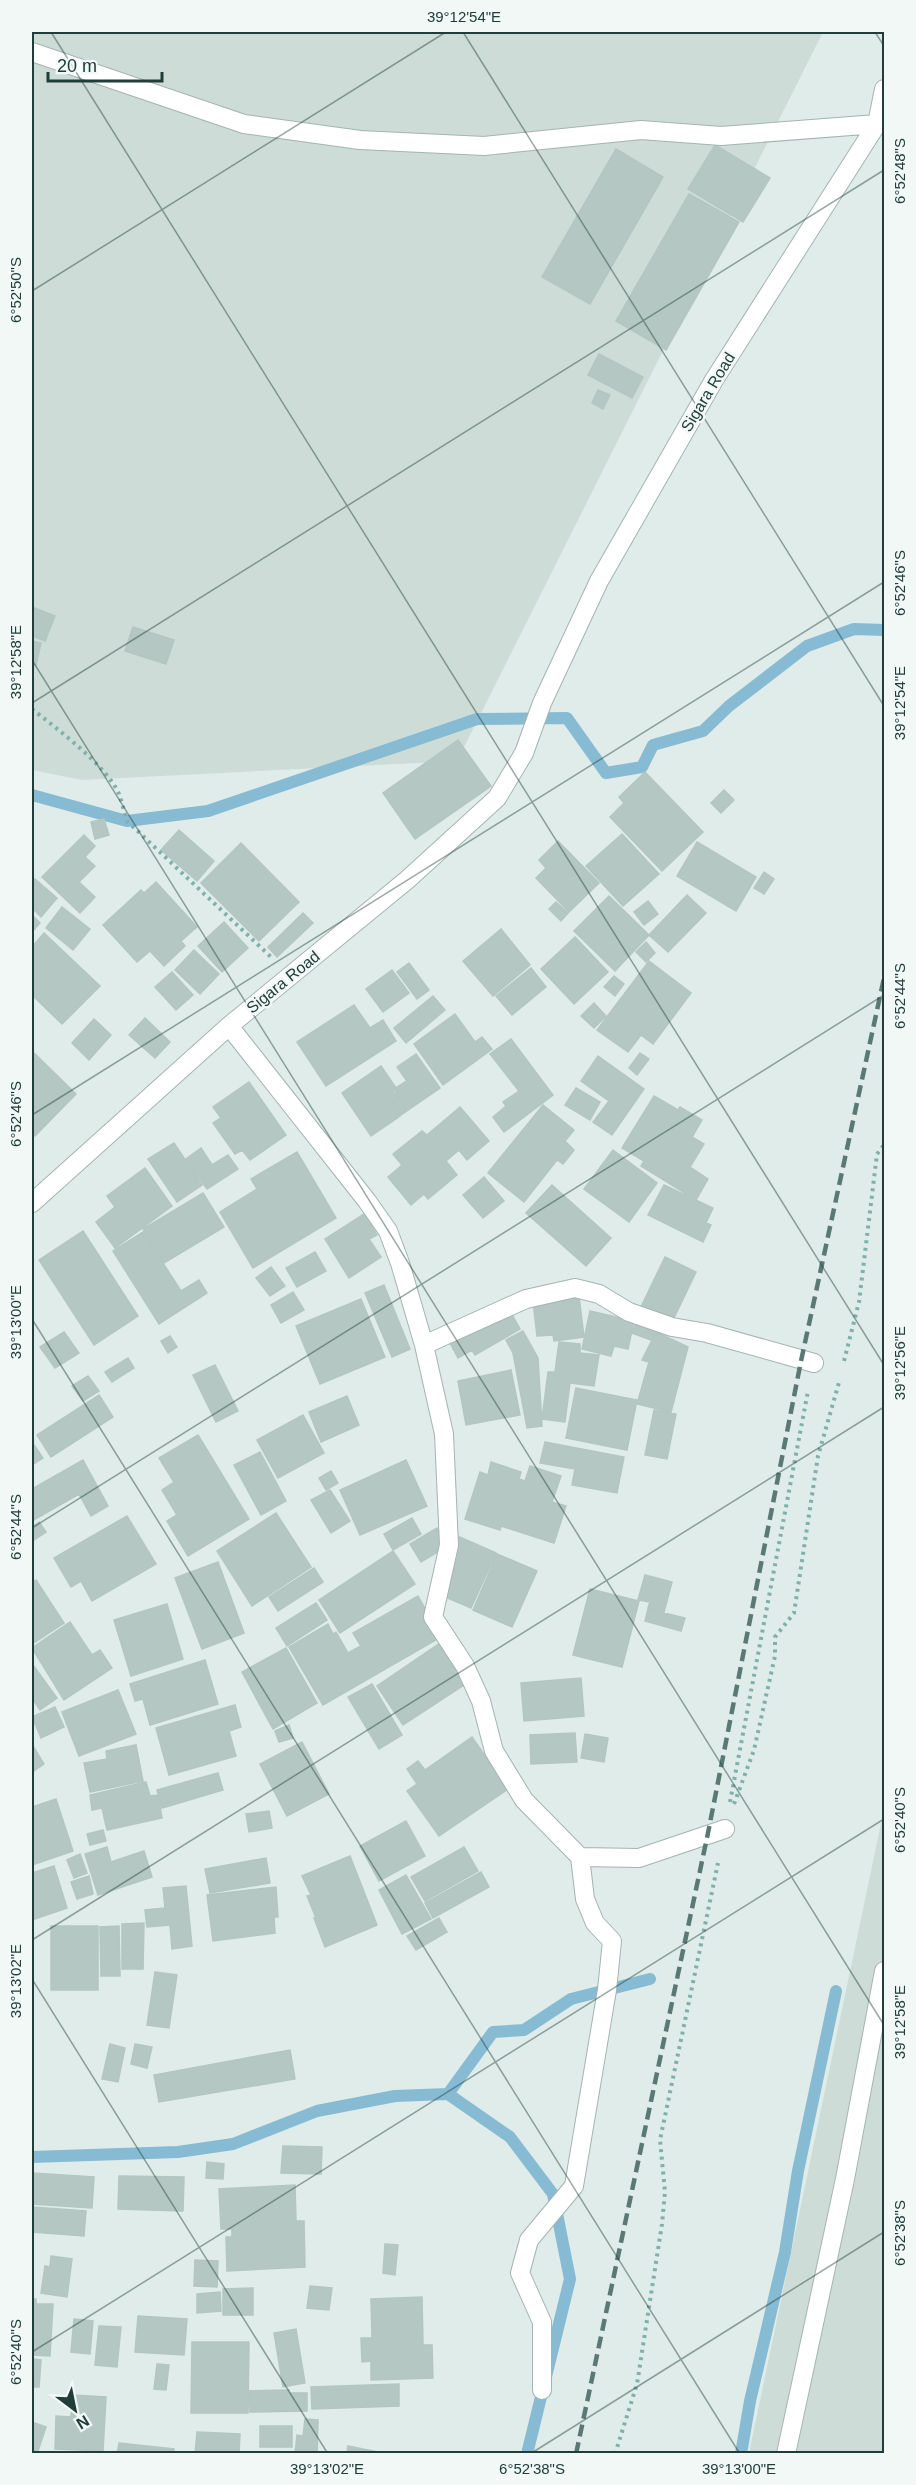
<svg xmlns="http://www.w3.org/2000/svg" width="916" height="2485" viewBox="0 0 916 2485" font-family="Helvetica,sans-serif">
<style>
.built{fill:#cedcd8}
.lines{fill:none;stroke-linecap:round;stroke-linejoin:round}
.stream{stroke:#86bbd3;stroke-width:12}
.building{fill:#b5c7c2;stroke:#b3c6c1;stroke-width:1.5}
.minor-casing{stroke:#a3b4b1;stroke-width:20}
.path{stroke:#7fb1a9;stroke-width:4;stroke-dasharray:3 4.5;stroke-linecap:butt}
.minor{stroke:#fff;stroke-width:18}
.rail{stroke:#5a7975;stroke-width:4.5;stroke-dasharray:12 6;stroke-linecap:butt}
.ticks{fill:none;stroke:#203d3a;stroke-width:1.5;stroke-opacity:0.45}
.labels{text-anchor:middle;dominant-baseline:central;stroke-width:5;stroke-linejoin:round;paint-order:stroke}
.street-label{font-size:16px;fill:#203d3a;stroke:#f1f8f6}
.neatline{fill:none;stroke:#203d3a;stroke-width:2}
.ticks-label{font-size:15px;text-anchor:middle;fill:#203d3a}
</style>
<rect width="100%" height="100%" fill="#e0ece9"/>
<path class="built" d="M32,32H823L457,761L82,780L32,770Z
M884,1809V2453H749Z"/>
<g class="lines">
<path class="stream" d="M32,795L127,821L208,811L477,719L567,718L606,773L642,767L653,745L703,731L729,706L807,646L854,629L884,630
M448,2094L493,2032L524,2030L571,1999L650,1979
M32,2157L178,2152L233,2144L317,2111L395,2096L448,2094L510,2137L553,2194L570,2279L527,2454
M741,2454L750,2401L785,2252L798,2171L836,1991"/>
</g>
<path class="building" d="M715,145L770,178L743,222L688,189Z
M616,149L663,177L590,304L542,277Z
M689,194L739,222L666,350L616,321Z
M599,354L643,377L632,398L588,375Z
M598,390L610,395L603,409L592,403Z
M32,607L55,616L45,641L32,636Z
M133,627L174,640L166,664L125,651Z
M32,641L41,643L36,665L32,664Z
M458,740L491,786L415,839L383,793Z
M645,772L703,832L662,871L610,817L624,803L619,797Z
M724,790L734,800L721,813L711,803Z
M104,819L109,835L95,839L91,822Z
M179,830L214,861L197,881L161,850Z
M622,834L659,874L623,906L586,866Z
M84,835L95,846L85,857L95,866L79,882L95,897L80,913L42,877Z
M558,841L599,883L569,912L536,878L546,868L539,860Z
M697,842L756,877L736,911L677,876Z
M241,843L299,902L259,941L201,883Z
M764,872L774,879L764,894L754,888Z
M35,879L57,898L41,917L32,908V884Z
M156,882L197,927L181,941L185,946L164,966L150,951L137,962L103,925L141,890L144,893Z
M687,895L706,913L668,952L649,935Z
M609,896L649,935L615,971L574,931Z
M648,901L658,914L644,925L634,912Z
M556,902L568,913L561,921L549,909Z
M62,907L90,929L73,950L46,928Z
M303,913L313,923L277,957L268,947Z
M32,915L40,923L32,932Z
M224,922L248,948L222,972L198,946Z
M501,929L530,965L493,996L463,961Z
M44,933L100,986L62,1024L32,995V947Z
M575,937L608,972L574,1004L541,969Z
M646,942L655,953L646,962L636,952Z
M194,950L219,974L200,994L175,970Z
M649,961L691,993L653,1044L641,1035L628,1052L597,1030Z
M409,963L429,990L417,999L397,972Z
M531,968L546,987L512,1015L496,996Z
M392,970L409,993L383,1012L366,989Z
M172,972L193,995L176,1010L155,987Z
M614,976L624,984L615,996L604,987Z
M433,996L445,1010L406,1043L394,1028Z
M594,1003L606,1016L594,1028L581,1016Z
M354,1005L370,1028L383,1020L396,1041L326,1086L297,1042Z
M455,1014L475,1042L482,1037L492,1049L443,1085L414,1044Z
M145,1018L170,1042L155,1058L129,1035Z
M94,1019L111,1035L89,1060L72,1043Z
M511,1039L553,1095L504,1132L493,1117L506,1106L503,1102L519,1091L490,1054Z
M32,1051L76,1094L35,1136L32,1133Z
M640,1053L649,1059L637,1075L629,1068Z
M416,1054L440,1088L401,1115L393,1104L400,1099L394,1089L407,1081L397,1067Z
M598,1056L644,1089L612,1135L593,1122L609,1101L581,1081Z
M381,1066L396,1088L392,1090L399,1099L391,1104L400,1116L371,1136L342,1093Z
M249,1082L286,1135L250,1160L242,1150L235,1154L213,1123L221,1118L213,1107Z
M576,1088L600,1102L590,1120L565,1105Z
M654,1096L678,1110L680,1107L702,1120L692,1137L704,1144L690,1167L708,1179L696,1200L641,1166L644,1161L622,1148Z
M543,1105L574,1130L565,1141L574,1150L563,1164L557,1160L524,1202L488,1173Z
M460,1107L489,1141L467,1160L459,1150L446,1161L457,1175L428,1199L424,1194L411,1205L388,1177L402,1165L393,1154L422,1131L427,1135Z
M174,1143L202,1185L177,1202L148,1159Z
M201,1148L212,1165L228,1155L238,1169L207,1189L186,1159Z
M613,1150L657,1183L629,1222L584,1189Z
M297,1152L336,1218L253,1268L220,1212L257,1189L251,1179Z
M145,1168L172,1206L115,1248L96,1222L115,1207L107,1196Z
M484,1177L504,1201L483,1218L463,1195Z
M552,1185L611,1238L586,1266L526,1213Z
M664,1185L713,1208L706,1223L711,1225L703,1242L648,1215Z
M203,1193L224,1227L164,1263L143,1229Z
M364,1214L377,1235L369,1239L381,1257L349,1278L325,1239Z
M83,1231L138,1316L94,1345L39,1260Z
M143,1232L181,1291L199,1280L207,1293L159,1324L113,1251Z
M315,1252L326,1271L297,1287L286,1268Z
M665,1257L696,1272L672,1322L641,1307Z
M271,1267L285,1286L270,1296L256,1278Z
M384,1285L410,1349L392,1357L365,1293Z
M293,1292L304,1310L281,1323L271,1305Z
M579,1296L584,1337L554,1341L553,1335L537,1336L533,1302Z
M361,1299L385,1357L320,1384L296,1326Z
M509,1309L520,1329L475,1355L472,1350L458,1358L450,1343Z
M590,1311L634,1321L628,1349L614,1346L611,1356L582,1349Z
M637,1321L656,1328L651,1340L632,1333Z
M523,1331L538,1358L542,1426L527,1428L513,1353L506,1340Z
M64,1332L79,1353L55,1368L40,1347Z
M656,1332L688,1347L671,1412L637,1404L649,1362L642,1360Z
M170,1336L177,1347L168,1353L161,1341Z
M559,1342L580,1344V1353L599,1355L594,1386L570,1383L565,1422L542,1419L548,1372H555Z
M128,1358L134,1368L112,1382L105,1372Z
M215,1365L238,1411L216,1422L193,1375Z
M511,1370L520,1415L466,1425L458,1381Z
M88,1376L99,1391L83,1401L72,1386Z
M576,1388L637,1400L627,1450L566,1438Z
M99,1395L113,1417L51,1457L37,1435Z
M347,1396L359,1425L321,1442L309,1412Z
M654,1410L676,1414L667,1459L645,1455Z
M303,1415L324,1453L278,1478L257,1440Z
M198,1435L249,1519L188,1556L167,1521L177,1515L162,1490L174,1482L159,1458Z
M32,1442L43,1458L32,1465Z
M545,1442L624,1457L617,1493L572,1485L575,1469L540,1463Z
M260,1452L286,1501L261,1515L234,1465Z
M83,1460L108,1506L91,1516L79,1494L32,1521V1489Z
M406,1460L427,1506L360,1535L340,1490Z
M491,1462L521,1472L519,1479L525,1481L530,1466L561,1476L552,1502L566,1506L554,1543L501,1526L500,1530L465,1519L480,1472L488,1475Z
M331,1471L338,1483L326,1490L319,1478Z
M330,1490L350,1521L331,1533L311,1500Z
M276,1513L311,1567L252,1606L217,1551Z
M127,1516L156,1564L92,1601L81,1581L71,1587L54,1558Z
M412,1518L421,1534L393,1550L384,1534Z
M39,1522L46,1532L34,1540L32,1536V1527Z
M437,1528L448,1546L421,1562L410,1544Z
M455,1535L496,1553L471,1608L441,1595L458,1556L448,1552Z
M393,1551L415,1584L340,1633L319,1600Z
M497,1554L537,1571L512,1627L473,1610Z
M218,1562L244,1633L202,1649L175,1578Z
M314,1568L323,1582L278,1611L269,1597Z
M645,1575L672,1582L664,1612L648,1608L650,1602L638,1600Z
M36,1580L64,1623L32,1644V1583Z
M590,1589L639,1601L622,1667L573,1655Z
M418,1596L441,1637L323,1705L289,1647L328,1624L333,1634L336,1632L348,1653L361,1646L353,1633Z
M316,1603L327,1620L287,1646L276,1628Z
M167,1604L183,1659L131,1676L114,1620Z
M648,1609L685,1618L681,1631L645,1621Z
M70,1622L92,1655L100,1650L112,1668L64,1700L32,1648Z
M440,1643L467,1683L403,1725L377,1686Z
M286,1648L317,1703L273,1729L242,1672Z
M205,1660L218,1704L150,1725L143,1699L135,1701L130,1684Z
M33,1665L57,1698L40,1710L32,1698Z
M581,1678L584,1716L524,1721L521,1683Z
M372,1684L402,1735L379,1749L348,1697Z
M118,1690L136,1734L79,1756L62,1712Z
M235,1705L241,1727L229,1731L236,1756L169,1775L156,1728Z
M55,1707L64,1727L41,1738L32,1717Z
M289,1725L293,1738L279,1742L275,1731Z
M575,1733L577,1762L531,1764L530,1735Z
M585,1734L608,1738L604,1762L581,1758Z
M472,1737L508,1789L439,1836L407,1791L417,1784L407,1769L418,1761L425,1770Z
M302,1742L329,1794L287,1816L260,1764Z
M136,1745L143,1781L90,1792L84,1763L107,1759L106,1751Z
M33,1746L44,1764L32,1772V1747Z
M218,1773L223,1790L162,1808L157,1790Z
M146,1782L150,1796L158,1795L162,1818L107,1830L102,1808L92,1810L90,1795Z
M56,1799L73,1851L32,1865V1807Z
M269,1811L272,1828L249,1832L246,1814Z
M406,1821L425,1856L379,1881L360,1846Z
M103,1830L106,1841L90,1845L87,1834Z
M107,1847L111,1862L144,1851L152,1877L98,1895L85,1854Z
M464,1847L478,1871L425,1901L411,1877Z
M80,1854L87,1873L74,1878L67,1860Z
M350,1856L377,1925L325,1947L314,1918H316L307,1896L311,1895L302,1876Z
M266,1858L270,1883L210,1893L205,1869Z
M54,1866L67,1908L32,1920V1873Z
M481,1872L489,1887L433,1918L425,1903Z
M406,1875L431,1919L402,1934L379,1890Z
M89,1876L93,1894L77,1899L71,1882Z
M186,1886L192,1946L172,1949L170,1925L147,1927L145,1910L165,1908L163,1888Z
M276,1887L278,1917H274L275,1933L213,1941L207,1895Z
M439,1918L447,1932L416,1950L407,1936Z
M144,1923L143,1969H122V1924Z
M51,1926H98V1990H51Z
M119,1926L120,1976H101L100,1927Z
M155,1972L177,1975L169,2028L147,2025Z
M110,2044L125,2048L118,2082L102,2079Z
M135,2044L152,2047L147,2068L131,2064Z
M290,2050L295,2079L159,2102L154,2075Z
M283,2146L322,2147L321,2174L281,2173Z
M207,2162L224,2164L223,2179L206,2178Z
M32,2173L94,2177L92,2208L32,2204Z
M119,2176L184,2177L183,2211L118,2209Z
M295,2185L296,2221H304L305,2267L227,2271L226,2237H232V2229H221L219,2189Z
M32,2207L86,2211L84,2236L32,2232Z
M385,2244L398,2245L395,2275L383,2273Z
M51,2256L72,2259L67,2297L41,2293L45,2266L50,2267Z
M195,2260L218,2261L217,2287L194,2286Z
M310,2286L332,2288L329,2310L307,2308Z
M253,2288V2315H223V2289Z
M220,2292L221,2311L197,2313V2294Z
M422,2297L423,2345H432L433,2378L371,2380V2361L362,2362L361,2338H372L371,2299Z
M32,2299H36V2304H53L50,2356L32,2355Z
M138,2316L187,2319L184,2355L135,2352Z
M74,2319L93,2321L90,2354L71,2352Z
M99,2326L121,2327L117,2367L95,2365Z
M296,2329L305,2383L283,2387L274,2333Z
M192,2342H249L248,2413H191Z
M32,2359L41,2360L39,2387H32Z
M157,2364L169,2365L166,2390L154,2389Z
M399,2384V2406L312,2409L311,2387Z
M289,2390V2393H307V2411L250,2412L249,2391Z
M72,2395L106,2397L103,2451L55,2449L56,2416L71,2417Z
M305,2419L318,2420L317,2454H295L297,2435L303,2436Z
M32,2422L46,2427L37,2454H32Z
M260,2426H292V2447H260Z
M197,2432L240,2434L239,2454H195Z
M119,2443L174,2449L173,2454H117Z
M348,2446L388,2454H347Z"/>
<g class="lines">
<g class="minor-casing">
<path id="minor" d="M32,52L244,124L360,140L484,146L641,130L721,136L877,124
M229,1026L367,1201L388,1231L400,1263L424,1345L444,1434L449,1545L433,1617L465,1666L481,1701L494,1751L524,1800L580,1857L585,1899L595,1923L612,1941L607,1990L574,2186L529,2240L520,2273L542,2322V2390
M32,1203L229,1026L407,880L497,798L524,753L542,703L599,581L714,380L877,124L884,89
M424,1345L526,1299L575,1288L599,1294L629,1312L672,1327L707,1333L814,1363
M580,1857L639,1858L725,1829
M786,2454L845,2179L884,1971"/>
</g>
<path class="path" d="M32,709C56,728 107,766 119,794C122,802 124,812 127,821L271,957
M844,1361L859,1302L877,1154L884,1145
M730,1802L808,1391
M734,1804L754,1750L775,1656V1637L794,1613L818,1456L840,1379
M615,2454L637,2384L662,2224L665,2192L660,2140L718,1863"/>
<use href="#minor" class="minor"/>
<path class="rail" d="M576,2454L708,1833L801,1361L884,978"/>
</g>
<path class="ticks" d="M51,32L884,1365M463,32L884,706M875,32L884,46M32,291L446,32M32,660L884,2025M32,703L884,170M32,1115L884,582M32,1319L740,2454M32,1528L884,995M32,1940L884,1407M32,1979L328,2454M32,2352L884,1819M530,2454L884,2232"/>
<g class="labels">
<g class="street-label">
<text transform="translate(708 392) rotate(-59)">Sigara Road</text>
<text transform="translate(283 982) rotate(-39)">Sigara Road</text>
</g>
</g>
<rect width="916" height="2485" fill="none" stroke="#f1f8f6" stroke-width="66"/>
<g transform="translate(75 2410) rotate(148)" stroke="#f1f8f6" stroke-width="4.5" paint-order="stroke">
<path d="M0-4.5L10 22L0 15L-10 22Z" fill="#203d3a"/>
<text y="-9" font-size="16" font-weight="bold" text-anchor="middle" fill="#203d3a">N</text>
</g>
<path d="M48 72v9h114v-9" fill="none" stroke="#203d3a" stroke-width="3"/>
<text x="57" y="72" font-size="18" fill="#203d3a" stroke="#f1f8f6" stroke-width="4.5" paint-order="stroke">20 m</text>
<rect x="33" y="33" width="850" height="2419" class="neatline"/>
<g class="ticks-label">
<text x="464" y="22">39°12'54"E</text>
<text transform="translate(900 171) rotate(-90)" y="5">6°52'48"S</text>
<text transform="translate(16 290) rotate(-90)" y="5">6°52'50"S</text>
<text transform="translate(900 583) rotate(-90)" y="5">6°52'46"S</text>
<text transform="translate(16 662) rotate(-90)" y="5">39°12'58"E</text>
<text transform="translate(900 703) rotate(-90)" y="5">39°12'54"E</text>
<text transform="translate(900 996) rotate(-90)" y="5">6°52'44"S</text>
<text transform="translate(16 1114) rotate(-90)" y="5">6°52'46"S</text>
<text transform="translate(16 1322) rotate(-90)" y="5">39°13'00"E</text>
<text transform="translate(900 1363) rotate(-90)" y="5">39°12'56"E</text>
<text transform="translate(16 1527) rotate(-90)" y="5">6°52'44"S</text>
<text transform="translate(900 1820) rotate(-90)" y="5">6°52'40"S</text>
<text transform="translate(16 1981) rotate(-90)" y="5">39°13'02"E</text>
<text transform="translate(900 2022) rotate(-90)" y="5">39°12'58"E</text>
<text transform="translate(900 2233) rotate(-90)" y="5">6°52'38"S</text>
<text transform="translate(16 2352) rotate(-90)" y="5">6°52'40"S</text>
<text x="327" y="2474">39°13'02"E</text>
<text x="532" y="2474">6°52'38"S</text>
<text x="739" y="2474">39°13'00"E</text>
</g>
</svg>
